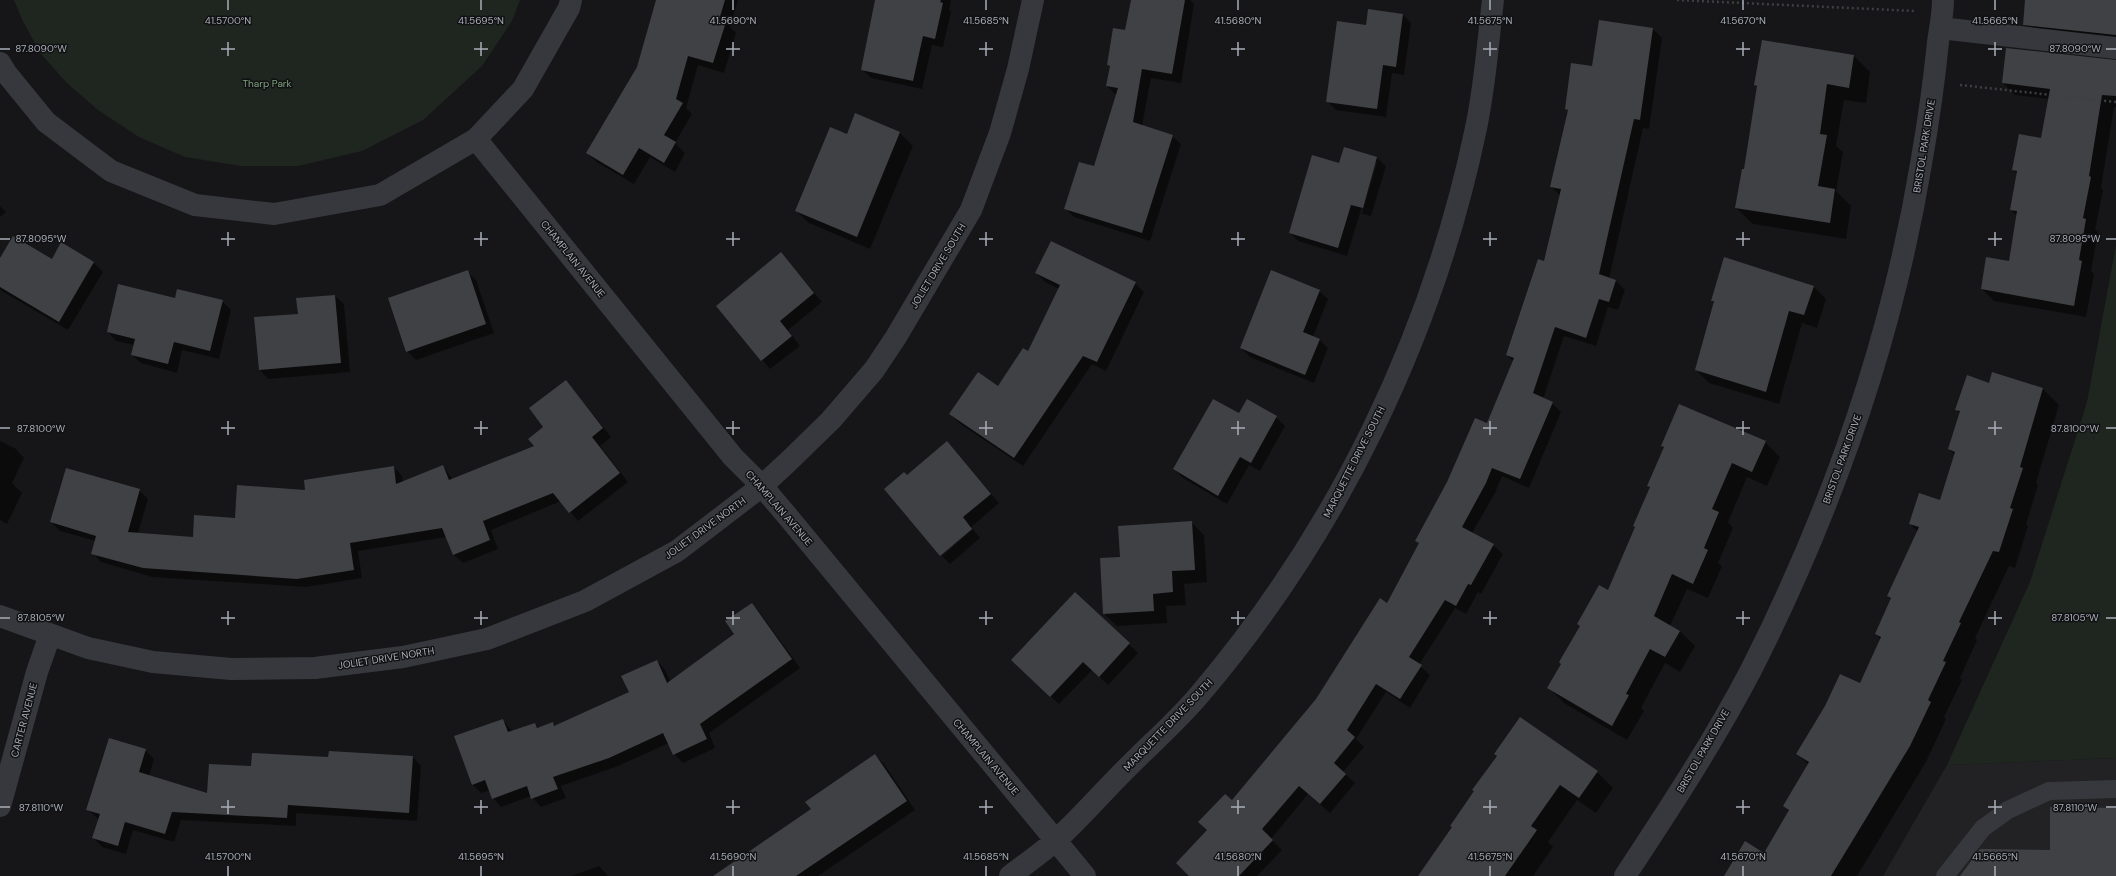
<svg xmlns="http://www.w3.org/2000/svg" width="2116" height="876" viewBox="0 0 2116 876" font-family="'DM Sans',sans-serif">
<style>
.built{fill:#222225}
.green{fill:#1e261f}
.shadow{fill:#0007;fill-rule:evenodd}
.building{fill:#404145}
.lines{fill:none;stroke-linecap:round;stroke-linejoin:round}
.path{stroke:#3d3f44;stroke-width:2.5;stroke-dasharray:2 3;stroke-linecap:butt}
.lane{stroke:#37383d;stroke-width:18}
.street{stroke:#37383d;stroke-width:22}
.ticks{fill:none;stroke:#a8adb8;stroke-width:1.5}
.labels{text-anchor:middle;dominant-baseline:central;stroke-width:3;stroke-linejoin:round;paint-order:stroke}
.park-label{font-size:10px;fill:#7fa381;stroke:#111113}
.street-label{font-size:10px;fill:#a8adb8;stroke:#111113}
.ticks-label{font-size:10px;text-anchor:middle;fill:#a8adb8;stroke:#111113;stroke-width:3;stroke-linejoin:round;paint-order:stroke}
</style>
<rect width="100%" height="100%" fill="#161618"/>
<path class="built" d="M2116,758V876H1883L1947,765Z"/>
<path class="green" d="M14,0H520L512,21L482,66L423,120L362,151L298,166H241L185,157L139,137L98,110L67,83L40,53L22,19Z
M2116,245V758L1947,765L2030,582L2087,402Z"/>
<path class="shadow" d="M657,0H738L730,27L736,33L724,73L698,65L686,108L692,114L675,143L685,153L675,172L650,157L634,184L598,163L587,153L638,67Z
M876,0H951L949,10L951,12L943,47L932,45L922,89L871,78L862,69Z
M1132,0H1190L1194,4L1181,83L1151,78L1142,126L1172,136L1181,144L1150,241L1074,217L1065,208L1094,168L1117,96L1107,86L1111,67L1108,65L1126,32Z
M2026,0H2116V49L2041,41L2024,25Z
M1403,15L1411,23L1404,75L1392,73L1386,117L1336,110L1327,101L1367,26Z
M1653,29L1662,38L1649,129L1643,128L1609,279L1616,281L1625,290L1618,310L1608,307L1596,346L1564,336L1543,399L1552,403L1561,412L1529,488L1502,476L1495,493L1472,533L1493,545L1503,554L1481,594L1478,592L1466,614L1455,608L1419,665L1430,675L1410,708L1386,692L1356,739L1364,747L1343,772L1355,783L1330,813L1308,794L1271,839L1282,850L1257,876H1190L1208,831L1317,699L1387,604L1420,544L1416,541L1487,424L1514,362L1507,355L1545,262L1561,196L1551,187L1569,111L1566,109L1593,68Z
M1762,41L1854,56L1870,72L1866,103L1844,100L1836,146L1843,152L1836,191L1851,206L1846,239L1753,224L1736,208L1745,170L1758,88L1755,85Z
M2116,62V107H2114L2101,188L2103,190L2095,230L2098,232L2091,271L2094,274L2086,317L1994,301L1982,289L2009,262L2017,216L2011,210L2017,174L2013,170L2042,140L2049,99L2015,95L2003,83Z
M855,115L900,133L913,146L870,249L809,223L796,211L847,135Z
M1377,158L1386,166L1371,216L1360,213L1347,256L1298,241L1290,233L1340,164ZM1375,162H1377L1362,213H1360Z
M0,206L6,212L0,217Z
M62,244L94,263L103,272L68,330L0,290V260H52Z
M781,254L822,302L788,330L800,346L770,369L717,306Z
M467,272L476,280L494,333L416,360L407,351Z
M1036,273L1135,283L1144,292L1106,371L1092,364L1023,466L959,423L950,414L998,387L1028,352L1059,289L1045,282Z
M1813,286L1826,299L1817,328L1802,323L1779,404L1709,383L1696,370L1714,303L1712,300Z
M1319,291L1328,299L1313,337L1319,339L1328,348L1314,383L1250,357L1241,348Z
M335,296L344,304L350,372L268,379L260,370L255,318L299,315Z
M176,299L222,301L231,310L219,359L182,350L177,373L141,363L132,355L134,345L116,341L108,332Z
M566,381L611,437L600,446L628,482L578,521L561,501L491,530L498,549L463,563L454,555L447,537L358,551L362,578L306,587L152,577L101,562L93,553L96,541L60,531L51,522L139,490L148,499L138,533L194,538L236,519L307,491L394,467L402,476L403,482L443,466L453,480L535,447Z
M1989,384L2042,388L2059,405L2036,483L2038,485L2026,524L2028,526L2015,568L2009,566L1975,638L1977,640L1960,678L1962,680L1944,717L1946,719L1926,762L1857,876H1725L1764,854L1790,812L1785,806L1809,765L1797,754L1861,685L1881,640L1876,634L1891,600L1888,596L1918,532L1910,524L1941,501L1955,455L1949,449L1960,413L1957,410Z
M1239,414L1276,417L1285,426L1260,471L1249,465L1227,504L1183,478L1174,469Z
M0,441L16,449L24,458L12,483L22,493L7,524L0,520Z
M947,442L999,503L940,554L907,476Z
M1765,442L1780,457L1767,486L1747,477L1728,522L1733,528L1718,563L1722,566L1708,598L1687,589L1670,626L1680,631L1695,646L1680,672L1665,663L1641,708L1644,711L1627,740L1564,703L1549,688L1608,591L1636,527L1650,488L1648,486L1664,449L1662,446Z
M1191,522L1204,535L1207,582L1184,584L1186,605L1166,606L1167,623L1117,626L1104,614L1121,558Z
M973,529L980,538L950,564L942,556Z
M1080,597L1138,653L1108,685L1092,670L1059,704L1021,669Z
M752,604L760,613L800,668L709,733L715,748L683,763L674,754L669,743L618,766L561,786L566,798L541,807L531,796L501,807L493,798L490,790L481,793L472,784L503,720L513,732L535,724L539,728L553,723L556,727L630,693L657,661L665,670L671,682L736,635Z
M145,750L154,759L149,776L208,794L252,767L329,758L413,757L421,766L417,821L296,813V826L181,820L174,842L133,830L126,854L102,847L94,838L99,820L88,810Z
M875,755L884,764L915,810L818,876H715L812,810Z
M1597,772L1613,788L1596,813L1577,800L1548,842L1553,847L1533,876H1419L1453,828L1475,792Z
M599,866L608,876H571Z"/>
<path class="building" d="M656,0H725L719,20L726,22L713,63L688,56L676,99L683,103L664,135L676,142L664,163L639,148L623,175L586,153L637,67Z
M875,0H941L940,2L943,3L935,39L923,36L913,81L861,70Z
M1131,0H1185L1172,74L1142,69L1133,122L1173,135L1142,233L1064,209L1079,162L1094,166L1118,88L1106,86L1110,66L1107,65L1113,28L1125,30Z
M2025,0H2116V35L2023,25Z
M1368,9L1403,14L1396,67L1383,65L1377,109L1326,102L1337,21L1366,25Z
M1599,20L1653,28L1640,120L1634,119L1599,274L1616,280L1609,302L1599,299L1586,338L1555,327L1533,393L1553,402L1520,479L1492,468L1486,483L1462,527L1494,544L1471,585L1468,584L1456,606L1445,600L1409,657L1422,665L1400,699L1376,684L1347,730L1355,737L1334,763L1346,774L1320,804L1299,786L1262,829L1273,840L1239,876H1189L1176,863L1207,830L1198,822L1225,794L1232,800L1316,699L1380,598L1387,603L1419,543L1415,541L1447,482L1475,418L1487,423L1514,358L1506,355L1538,259L1544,261L1561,189L1550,187L1568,110L1565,109L1571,63L1592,66Z
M1762,40L1854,55L1849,88L1827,84L1820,134L1827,135L1818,186L1835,189L1830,223L1735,208L1742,169H1744L1757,86L1754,85Z
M2006,48L2116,60V96L2102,95L2089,176L2091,177L2083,218L2086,219L2079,260L2082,261L2074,306L1981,289L1986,257L2009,261L2017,211L2010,210L2017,171L2012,170L2019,134L2041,138L2050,89L2002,83Z
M855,113L900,132L857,237L795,211L830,127L847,134Z
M1344,147L1377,157L1363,208L1351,205L1338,248L1289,233L1312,155L1339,163Z
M13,236L52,259L61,242L94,262L59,322L0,287V258Z
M1051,241L1136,282L1097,362L1083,356L1014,458L949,414L978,372L998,386L1023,348L1028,351L1060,285L1035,273Z
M781,252L814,293L780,321L792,336L761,361L716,306Z
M1724,257L1814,286L1804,315L1789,311L1766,392L1695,370L1714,301H1711Z
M468,270L486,324L406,352L388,298Z
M1271,270L1320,290L1303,332L1320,339L1305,375L1240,348Z
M118,284L175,298L177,289L223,300L210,351L174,342L168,364L131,355L135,339L107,332Z
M335,295L341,363L259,370L254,317L298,314L296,298Z
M1992,372L2043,388L2020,467L2023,468L2010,508L2013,509L1999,552L1993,551L1959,622L1961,623L1943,661L1946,662L1928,700L1931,702L1910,746L1831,876H1724L1745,841L1764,853L1789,810L1783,806L1809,762L1796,754L1825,706L1840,674L1860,683L1881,637L1875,634L1891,598L1887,596L1919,527L1909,524L1919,493L1940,500L1955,452L1948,449L1960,411L1955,410L1967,375L1989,383Z
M566,380L603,428L592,437L620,473L569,513L553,493L483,521L490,540L453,555L442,528L350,543L354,570L297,579L143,568L91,554L96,536L50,522L66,468L140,489L128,532L193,537L194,515L235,518L237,485L305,490L304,480L394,466L396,484L443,465L449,480L534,446L528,439L543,427L529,408Z
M1213,399L1239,413L1247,399L1277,416L1251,463L1240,457L1218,496L1173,469Z
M1679,404L1766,441L1752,472L1732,463L1712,509L1719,512L1704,548L1708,550L1693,584L1672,574L1654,616L1680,631L1665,657L1650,649L1626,694L1629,695L1612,726L1547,688L1561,664L1559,662L1580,626L1577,624L1599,585L1608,590L1635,527L1633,526L1650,487L1647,486L1664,447L1661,446Z
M947,441L991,494L963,517L972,529L940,556L884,489L904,472L907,475Z
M1192,521L1195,570L1172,571L1173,592L1153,594L1154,611L1103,614L1100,558L1120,557L1118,526Z
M1075,592L1130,643L1099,677L1083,662L1050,697L1011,660Z
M752,603L792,659L700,724L707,739L673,755L663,733L609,758L553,777L558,789L531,799L527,786L492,799L485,780L472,785L454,736L503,719L508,732L535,723L537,728L553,722L554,726L629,692L621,676L657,660L667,683L734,634L725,621Z
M1520,717L1598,771L1579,798L1560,785L1531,826L1537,830L1505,876H1418L1452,827L1450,826L1474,791L1472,790L1497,756L1494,754Z
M109,738L146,749L139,772L207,793L209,764L251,766L252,753L328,757L329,751L413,756L409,813L288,805L287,818L172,812L165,834L125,822L118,846L92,838L100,814L86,810Z
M875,754L907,801L796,876H713L811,809L805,802Z
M2050,807L2116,808V876H1960L1980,849L2050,850Z"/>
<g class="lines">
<path class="path" d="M1677,0L1915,11
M1960,85L2116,102"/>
<path class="lane" d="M1945,876L1983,828L2008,810L2049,791L2116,789"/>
<path class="street" d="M1940,28L2116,48
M0,63L6,73L46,122L111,171L195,205L274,214L380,195L476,139L523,89L569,8L571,0
M476,139L733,457L762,486L789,518L1085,876
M0,616L88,648L153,662L231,669L315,668L403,657L487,639L585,601L677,551L762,486L790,460L831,420L874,370L896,337L971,210L1000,133L1018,69L1033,0
M0,806L37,672L50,635
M1010,876C1024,865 1040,854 1055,841C1081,818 1105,789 1131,764C1154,741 1179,719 1200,694C1337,533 1433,335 1476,128C1485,86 1488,42 1493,0
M1625,876C1669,809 1714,741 1751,670C1833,508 1891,343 1921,164C1928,124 1934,83 1938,42C1940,28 1943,14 1943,0"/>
</g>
<path class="ticks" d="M228,0V10M481,0V10M733,0V10M986,0V10M1238,0V10M1490,0V10M1743,0V10M1995,0V10M228,42V56M481,42V56M733,42V56M986,42V56M1238,42V56M1490,42V56M1743,42V56M1995,42V56M0,49H10M221,49H235M474,49H488M726,49H740M979,49H993M1231,49H1245M1483,49H1497M1736,49H1750M1988,49H2002M2106,49H2116M228,232V246M481,232V246M733,232V246M986,232V246M1238,232V246M1490,232V246M1743,232V246M1995,232V246M0,239H10M221,239H235M474,239H488M726,239H740M979,239H993M1231,239H1245M1483,239H1497M1736,239H1750M1988,239H2002M2106,239H2116M228,421V435M481,421V435M733,421V435M986,421V435M1238,421V435M1490,421V435M1743,421V435M1995,421V435M0,428H10M221,428H235M474,428H488M726,428H740M979,428H993M1231,428H1245M1483,428H1497M1736,428H1750M1988,428H2002M2106,428H2116M228,611V625M481,611V625M733,611V625M986,611V625M1238,611V625M1490,611V625M1743,611V625M1995,611V625M0,618H10M221,618H235M474,618H488M726,618H740M979,618H993M1231,618H1245M1483,618H1497M1736,618H1750M1988,618H2002M2106,618H2116M228,800V814M481,800V814M733,800V814M986,800V814M1238,800V814M1490,800V814M1743,800V814M1995,800V814M0,807H10M221,807H235M474,807H488M726,807H740M979,807H993M1231,807H1245M1483,807H1497M1736,807H1750M1988,807H2002M2106,807H2116M228,866V876M481,866V876M733,866V876M986,866V876M1238,866V876M1490,866V876M1743,866V876M1995,866V876"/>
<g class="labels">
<g class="park-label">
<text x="267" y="83">Tharp Park</text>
</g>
<g class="street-label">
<text transform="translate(1924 146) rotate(-81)">BRISTOL PARK DRIVE</text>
<text transform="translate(573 259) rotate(51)">CHAMPLAIN AVENUE</text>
<text transform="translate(938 266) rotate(-59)">JOLIET DRIVE SOUTH</text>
<text transform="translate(1842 459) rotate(-70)">BRISTOL PARK DRIVE</text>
<text transform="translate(1354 462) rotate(-63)">MARQUETTE DRIVE SOUTH</text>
<text transform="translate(779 508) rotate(49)">CHAMPLAIN AVENUE</text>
<text transform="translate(705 528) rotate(-36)">JOLIET DRIVE NORTH</text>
<text transform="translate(386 658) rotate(-9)">JOLIET DRIVE NORTH</text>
<text transform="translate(24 720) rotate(-75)">CARTER AVENUE</text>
<text transform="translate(1168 725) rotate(-46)">MARQUETTE DRIVE SOUTH</text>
<text transform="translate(1703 751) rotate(-60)">BRISTOL PARK DRIVE</text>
<text transform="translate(986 757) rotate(50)">CHAMPLAIN AVENUE</text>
</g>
</g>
<g class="ticks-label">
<text x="228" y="24">41.5700°N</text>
<text x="481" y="24">41.5695°N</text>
<text x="733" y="24">41.5690°N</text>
<text x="986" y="24">41.5685°N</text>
<text x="1238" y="24">41.5680°N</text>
<text x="1490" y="24">41.5675°N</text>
<text x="1743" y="24">41.5670°N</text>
<text x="1995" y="24">41.5665°N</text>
<text x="2075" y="52">87.8090°W</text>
<text x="41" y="52">87.8090°W</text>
<text x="2075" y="242">87.8095°W</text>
<text x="41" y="242">87.8095°W</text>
<text x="2075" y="432">87.8100°W</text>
<text x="41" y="432">87.8100°W</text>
<text x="2075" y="621">87.8105°W</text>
<text x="41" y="621">87.8105°W</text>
<text x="2075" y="811">87.8110°W</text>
<text x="41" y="811">87.8110°W</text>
<text x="228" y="860">41.5700°N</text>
<text x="481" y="860">41.5695°N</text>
<text x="733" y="860">41.5690°N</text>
<text x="986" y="860">41.5685°N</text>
<text x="1238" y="860">41.5680°N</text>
<text x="1490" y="860">41.5675°N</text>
<text x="1743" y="860">41.5670°N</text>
<text x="1995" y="860">41.5665°N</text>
</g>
</svg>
